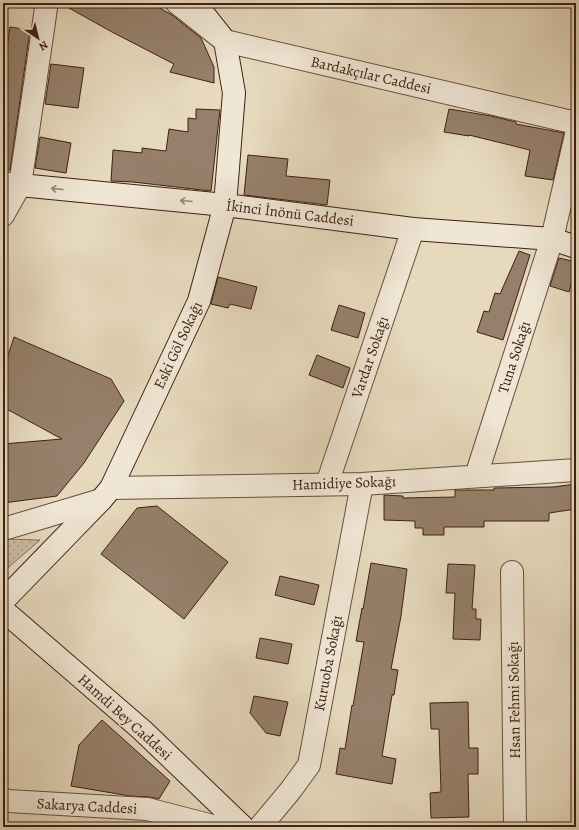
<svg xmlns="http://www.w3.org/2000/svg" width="579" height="830" viewBox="0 0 579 830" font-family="Alegreya,serif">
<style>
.park{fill:url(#park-dots);stroke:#846d5a}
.building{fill:#96806b;stroke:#3f2013}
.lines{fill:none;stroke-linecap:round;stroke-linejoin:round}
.street-casing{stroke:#694e3e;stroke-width:24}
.secondary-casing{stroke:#3f2013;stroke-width:24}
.street{stroke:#efe6d4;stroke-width:22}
.secondary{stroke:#efe6d4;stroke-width:22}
.oneway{stroke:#978374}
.labels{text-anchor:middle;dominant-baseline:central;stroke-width:3;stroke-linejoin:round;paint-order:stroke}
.street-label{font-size:15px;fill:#3f2013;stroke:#efe6d4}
</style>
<defs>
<pattern id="park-dots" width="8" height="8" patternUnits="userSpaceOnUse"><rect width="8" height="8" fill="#cabaa0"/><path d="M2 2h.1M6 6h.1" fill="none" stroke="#a59781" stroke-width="1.8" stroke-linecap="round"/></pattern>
</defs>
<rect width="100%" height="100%" fill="#e6d9bd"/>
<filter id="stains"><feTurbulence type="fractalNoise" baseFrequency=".005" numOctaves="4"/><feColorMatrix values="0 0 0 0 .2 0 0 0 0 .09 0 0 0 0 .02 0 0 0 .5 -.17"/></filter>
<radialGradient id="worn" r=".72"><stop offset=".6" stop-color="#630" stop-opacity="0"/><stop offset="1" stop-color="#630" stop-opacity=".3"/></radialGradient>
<path class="park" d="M3,539L40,540L3,572Z"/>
<path class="building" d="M60,3H151L172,15L201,38L214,67V83L170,72L174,64L112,32Z
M10,27L30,30L10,170L3,169V75Z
M51,64L84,68L78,108L45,104Z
M196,109L220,110L211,191L133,182L111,181L113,150L142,153V148L166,151L169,129L188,132V118L196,119Z
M449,109L491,116L516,122V124L564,133L553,180L525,176L530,150L469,135V136L444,132Z
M40,137L71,143L66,173L35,168Z
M248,155L288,159L286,176L330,180L327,205L244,195Z
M519,251L530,255L503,340L477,332L484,311L489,312L495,293L500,294Z
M559,258L576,262V266L569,292L550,286Z
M218,277L257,287L251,309L230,304L228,308L211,304Z
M339,305L365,313L358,338L331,330Z
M14,337L111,379L124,401L84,463L57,496L3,503V444L62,439L3,407V371Z
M317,355L350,368L343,388L309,375Z
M576,484V509L549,513V521H484V527H444V535H423V528H415V521L384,520V495L403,496V498L455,497V490H494V488L553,487Z
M157,506L228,562L184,619L101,554L137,508Z
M371,563L407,569L401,616L391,669L398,670L394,695H392L382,756L396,759L392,784L336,774L340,748L345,749L352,705L353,706L364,642L356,641L362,608L363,609Z
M448,564L475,565L472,609H476V619H481L480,640L453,639L455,593H446Z
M280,576L319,585L314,605L275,595Z
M260,638L292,644L288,664L256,658Z
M254,696L288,702L280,736L266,733L250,713Z
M468,702L469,748H478V774H468L469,817L431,818L430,793L441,792L439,729H431L430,703Z
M102,720L170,781L159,799L150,797L130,796L71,786L79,745Z"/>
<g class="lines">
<g class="street-casing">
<path id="street" d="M177,3L225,41L576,123
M3,215L20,185L41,43L46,8L44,3
M476,476L552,239L576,135
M327,484L413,229
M111,488L362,484L576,470
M3,528H7L101,500
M512,572L515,827
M3,799L8,801L147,809L217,827
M260,827L290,791L309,765L362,484"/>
</g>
<g class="secondary-casing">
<path id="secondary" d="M3,183L20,185L225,205L413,229L552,239L576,247
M3,601L101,500L111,488L199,301L225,205L234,93L225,41L195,3
M3,610L142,730L243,827"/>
</g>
<use href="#street" class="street"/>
<use href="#secondary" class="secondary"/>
</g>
<defs><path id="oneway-shaft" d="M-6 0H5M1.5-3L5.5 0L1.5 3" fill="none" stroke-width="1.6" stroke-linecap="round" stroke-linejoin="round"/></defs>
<g class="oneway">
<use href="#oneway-shaft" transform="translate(57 189) rotate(-175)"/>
<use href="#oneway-shaft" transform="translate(186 201) rotate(-175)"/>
</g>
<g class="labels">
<g class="street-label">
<text transform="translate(371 75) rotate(13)">Bardakçılar Caddesi</text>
<text transform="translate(290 213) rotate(7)">İkinci İnönü Caddesi</text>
<text transform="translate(178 345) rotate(-65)">Eski Göl Sokağı</text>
<text transform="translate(370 357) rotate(-71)">Vardar Sokağı</text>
<text transform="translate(514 357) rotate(-72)">Tuna Sokağı</text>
<text transform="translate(344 483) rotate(-2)">Hamidiye Sokağı</text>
<text transform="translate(328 663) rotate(-79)">Kuruoba Sokağı</text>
<text transform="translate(514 700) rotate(-91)">Hsan Fehmi Sokağı</text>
<text transform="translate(125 717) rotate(42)">Hamdi Bey Caddesi</text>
<text transform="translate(87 806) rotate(3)">Sakarya Caddesi</text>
</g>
</g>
<rect width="579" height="830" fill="none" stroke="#e6d9bd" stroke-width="16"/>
<rect x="4" y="4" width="571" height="822" fill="none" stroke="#3f2013" stroke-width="2"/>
<rect x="8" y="8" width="563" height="814" fill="none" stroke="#3f2013"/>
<g transform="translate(38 38) rotate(145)" stroke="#efe6d4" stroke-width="3" paint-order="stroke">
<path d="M0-3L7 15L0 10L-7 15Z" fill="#3f2013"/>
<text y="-6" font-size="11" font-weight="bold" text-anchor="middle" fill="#3f2013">N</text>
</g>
<rect width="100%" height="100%" filter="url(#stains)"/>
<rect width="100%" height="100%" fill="url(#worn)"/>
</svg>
